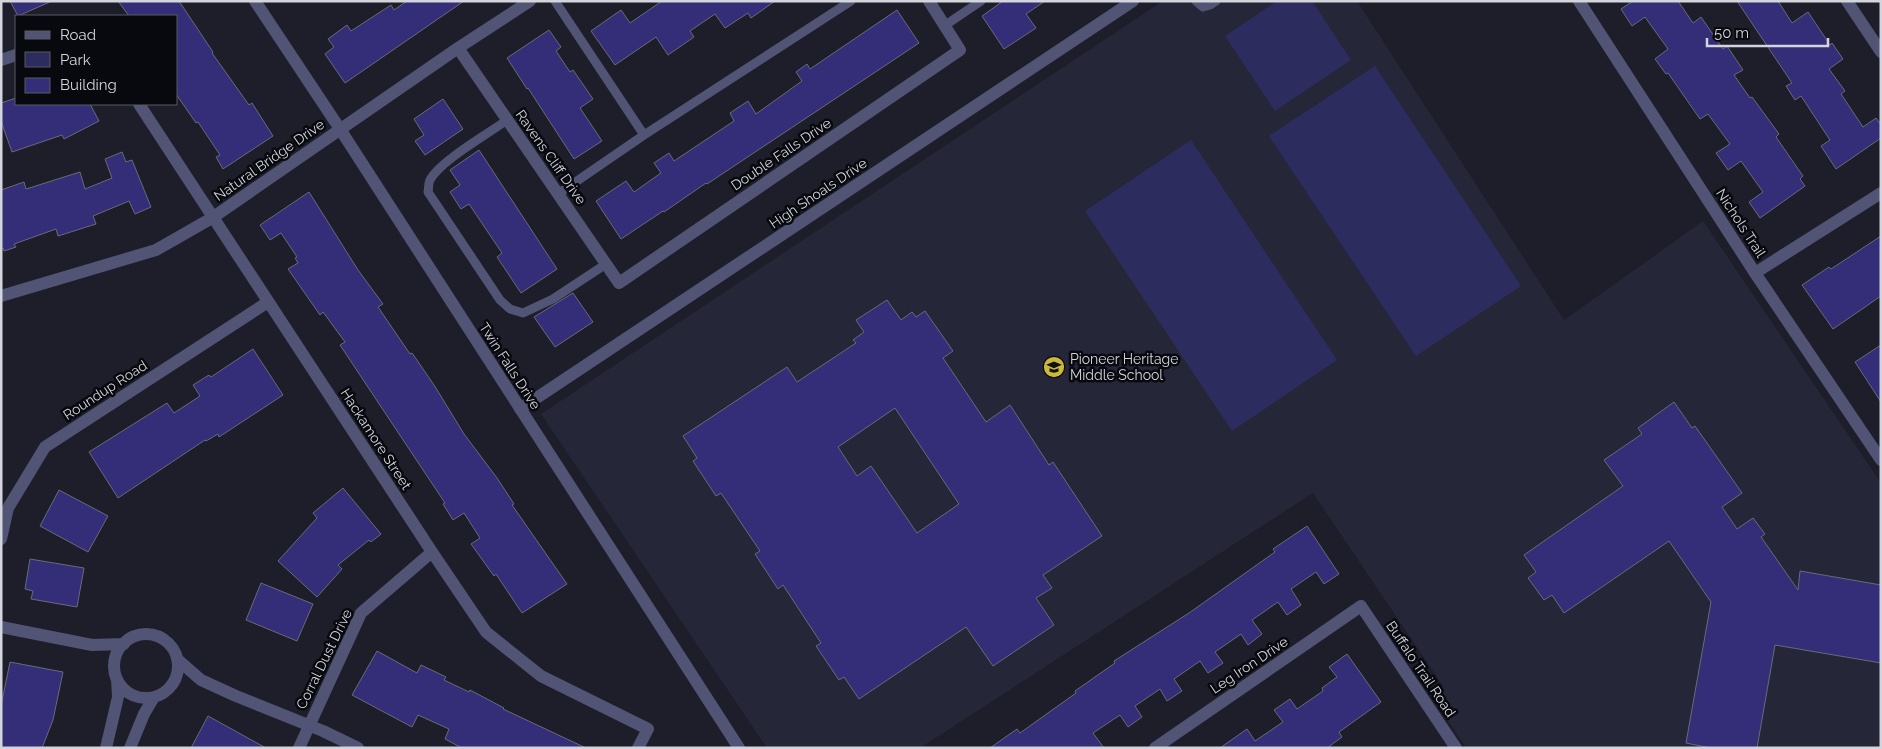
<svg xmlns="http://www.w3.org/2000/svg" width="1882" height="749" viewBox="0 0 1882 749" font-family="Raleway,sans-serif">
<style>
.built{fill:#252638}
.green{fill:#2d2c5f}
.building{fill:#332e77;stroke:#696a79;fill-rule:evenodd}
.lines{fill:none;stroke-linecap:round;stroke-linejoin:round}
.service{stroke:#525475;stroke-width:9}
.minor{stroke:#525475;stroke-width:12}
.tertiary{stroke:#525475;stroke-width:12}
.labels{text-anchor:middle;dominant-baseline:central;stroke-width:5;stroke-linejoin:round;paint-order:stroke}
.street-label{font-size:14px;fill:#d3d4dc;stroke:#08090e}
.poi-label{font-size:14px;fill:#d3d4dc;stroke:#08090e;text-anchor:start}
</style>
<rect width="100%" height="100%" fill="#1d1e2a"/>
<path class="built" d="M1163,1H1357L1564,320L1703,221L1881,483V748H1466L1431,694L1443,686L1313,493L920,748H767L541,414Z"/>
<path class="green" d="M1277,1H1312L1351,60L1275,111L1225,36Z
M1375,66L1521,286L1416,356L1269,136Z
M1191,140L1337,360L1232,431L1085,211Z"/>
<path class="building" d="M10,1H52L18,16Z
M118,1H179L213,52L212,53L249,105L252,103L273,136L223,169L216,157L220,155L198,122L196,123L176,94V16H129Z
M407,1H464L345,83L325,54L334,47L328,39L347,25L351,31L391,5L394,10Z
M662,1H775L751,18L748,13L725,28L715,14L690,31L694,37L668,55L656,37L615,65L591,31L621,10L630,23Z
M1003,1H1045L1026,14L1036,28L1004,49L982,16Z
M1633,1H1678L1693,23L1701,17L1723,49L1727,46L1743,70L1734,75L1750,98L1752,97L1779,134L1776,137L1803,176L1800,179L1805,186L1760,218L1749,202L1763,192L1741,161L1728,170L1716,153L1730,144L1708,114L1700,119L1668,73L1666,74L1655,59L1668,49L1645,17L1632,26L1621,9Z
M1737,1H1778L1792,23L1808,12L1830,45L1832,43L1843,59L1829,69L1845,91L1841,94L1863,127L1876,118L1881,125V138L1836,169L1821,146L1830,140L1801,96L1795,100L1786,86L1792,83Z
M897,10L919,43L707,184L706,183L664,212L663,211L621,239L596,201L626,181L634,192L661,173L654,163L669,153L674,161L734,121L730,113L748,101L756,114L802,81L796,72L807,64L810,69Z
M549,30L561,47L556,51L570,72L573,70L593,99L580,108L602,141L574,159L528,88L527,89L507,58Z
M16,98V104H90L99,121L64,139L62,135L12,152L1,121V103Z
M443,99L463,129L425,155L415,141L424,135L414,119Z
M479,150L557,269L521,293L497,257L502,253L469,204L461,209L450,192L460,185L450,170Z
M122,152L126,162L132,160L151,207L135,214L129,201L93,216L96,224L58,236L56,229L14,244L16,247L4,251L3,248L1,249V190L24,182L26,189L80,172L85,189L112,178L105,159Z
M309,192L358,270L383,304L378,307L410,354L412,353L434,385L464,434L497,478L514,504L512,505L567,584L522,613L496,574L494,576L471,544L480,538L464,513L453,520L443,504L445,503L340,345L345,342L323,312L320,315L288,269L298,263L295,258L297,257L281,233L270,240L260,225Z
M1881,236V296L1833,329L1802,285L1829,267L1831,269Z
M573,293L593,322L555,347L534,317Z
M887,300L901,320L912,312L916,317L925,311L953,351L943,358L986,422L1010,405L1049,465L1053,462L1102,536L1043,575L1052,588L1036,598L1054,625L993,666L966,627L859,699L844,677L839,680L816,646L821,643L783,585L778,589L755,554L760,551L721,493L716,496L693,461L697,458L683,436L787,367L797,382L856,343L853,340L864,332L856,320ZM895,408L959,504L917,533L871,466L857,476L838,447Z
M1881,345V402L1855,362Z
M253,349L283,395L219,437L218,434L206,441L205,440L118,498L89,452L167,403L174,413L200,396L193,385L209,375L211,377Z
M1674,402L1692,428L1695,426L1742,493L1722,507L1737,529L1753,518L1765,534L1761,537L1798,590L1800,571L1881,585V663L1775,645L1757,748H1711L1686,743L1711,602L1669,541L1564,613L1552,595L1544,600L1528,578L1536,572L1524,555L1623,486L1604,460L1642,434L1638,428Z
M343,488L381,534L371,542L369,540L338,565L342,569L317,597L278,561L317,518L313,513Z
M59,490L108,516L88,552L40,526Z
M1307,526L1339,574L1324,584L1316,572L1291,589L1301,605L1287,615L1278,602L1252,620L1262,634L1248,645L1241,634L1215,652L1223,663L1208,673L1200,661L1174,679L1182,691L1167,701L1160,689L1135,706L1142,717L1128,727L1120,715L1093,733L1104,748H990L1017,729L1020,733L1076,693L1075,691L1115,663L1114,661L1189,613L1275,552L1273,549Z
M30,559L84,568L77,607L31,599L33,591L25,589Z
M261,583L313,604L297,641L246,620Z
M377,651L417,673L421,665L446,677L444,680L469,692L470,690L504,708L503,709L586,748H462L445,739L449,729L418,715L412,727L352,695Z
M1347,654L1381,702L1339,732L1342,737L1327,748H1220L1247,729L1255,741L1283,722L1274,710L1290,699L1297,709L1323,691L1322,688L1337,677L1329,667Z
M10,662L63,672L53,720L42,748H1V706Z
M208,716L266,748H191Z"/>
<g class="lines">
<path class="service" d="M555,1L644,135
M1196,1L1203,7L1210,5L1216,1
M944,26L981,1
M507,120C488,134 440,161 430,180C428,184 429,188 428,192L500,300L510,309L523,313L553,299L606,264
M558,194L644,135L851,1"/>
<path class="minor" d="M1847,1L1881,52
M458,48L619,283L960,50L929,1
M1,60L16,55
M139,104L432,552L486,632L541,676L648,729L638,748
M1755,273L1881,193
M1,296L156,250L212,218L458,48L530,1
M1,539L8,508L45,447L268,302
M1,627L92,645L124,644
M114 666a32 32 0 1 1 64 0a32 32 0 1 1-64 0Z
M177,659L201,680L236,696L323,731L358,748
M106,748L118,697L117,679
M130,748L144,714L154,697
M299,748L361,613L432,552
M1155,748L1361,606L1456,748"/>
<path class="tertiary" d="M255,1L340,129L739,748
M1579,1L1755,273L1881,460
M520,409L1133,1"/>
</g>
<defs>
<g id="school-disc" transform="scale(1.125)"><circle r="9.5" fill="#ccb939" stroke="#08090e"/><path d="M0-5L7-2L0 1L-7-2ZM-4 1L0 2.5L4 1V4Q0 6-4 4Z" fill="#111"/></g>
</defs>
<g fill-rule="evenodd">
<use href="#school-disc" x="1054" y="367"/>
</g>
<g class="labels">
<g class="street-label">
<text transform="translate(781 154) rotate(-34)">Double Falls Drive</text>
<text transform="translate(551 157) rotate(55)">Ravens Cliff Drive</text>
<text transform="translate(269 160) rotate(-35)">Natural Bridge Drive</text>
<text transform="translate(818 193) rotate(-34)">High Shoals Drive</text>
<text transform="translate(1741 223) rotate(57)">Nichols Trail</text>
<text transform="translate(510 366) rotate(57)">Twin Falls Drive</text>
<text transform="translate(105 390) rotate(-33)">Roundup Road</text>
<text transform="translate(376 439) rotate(57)">Hackamore Street</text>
<text transform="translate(324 659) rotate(-64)">Corral Dust Drive</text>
<text transform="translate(1249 665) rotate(-34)">Leg Iron Drive</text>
<text transform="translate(1421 669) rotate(56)">Buffalo Trail Road</text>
</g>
<g class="poi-label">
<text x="1070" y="359">Pioneer Heritage<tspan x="1070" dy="16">Middle School</tspan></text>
</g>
</g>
<rect width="1882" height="749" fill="none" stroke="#d3d4dc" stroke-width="5"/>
<rect x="15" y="15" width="162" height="90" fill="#08090e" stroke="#595a60"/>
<rect x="25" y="31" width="25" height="8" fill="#525475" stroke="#595a60"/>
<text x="60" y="40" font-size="15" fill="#d3d4dc">Road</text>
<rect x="25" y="52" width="25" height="15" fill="#2d2c5f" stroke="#595a60"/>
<text x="60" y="65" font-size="15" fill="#d3d4dc">Park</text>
<rect x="25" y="78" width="25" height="15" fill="#332e77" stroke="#595a60"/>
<text x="60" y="90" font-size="15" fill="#d3d4dc">Building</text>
<path d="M1707 38v8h121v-8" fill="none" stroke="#d3d4dc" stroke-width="2.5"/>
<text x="1714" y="38" font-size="15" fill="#d3d4dc" stroke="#08090e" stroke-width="4" paint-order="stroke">50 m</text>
</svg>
